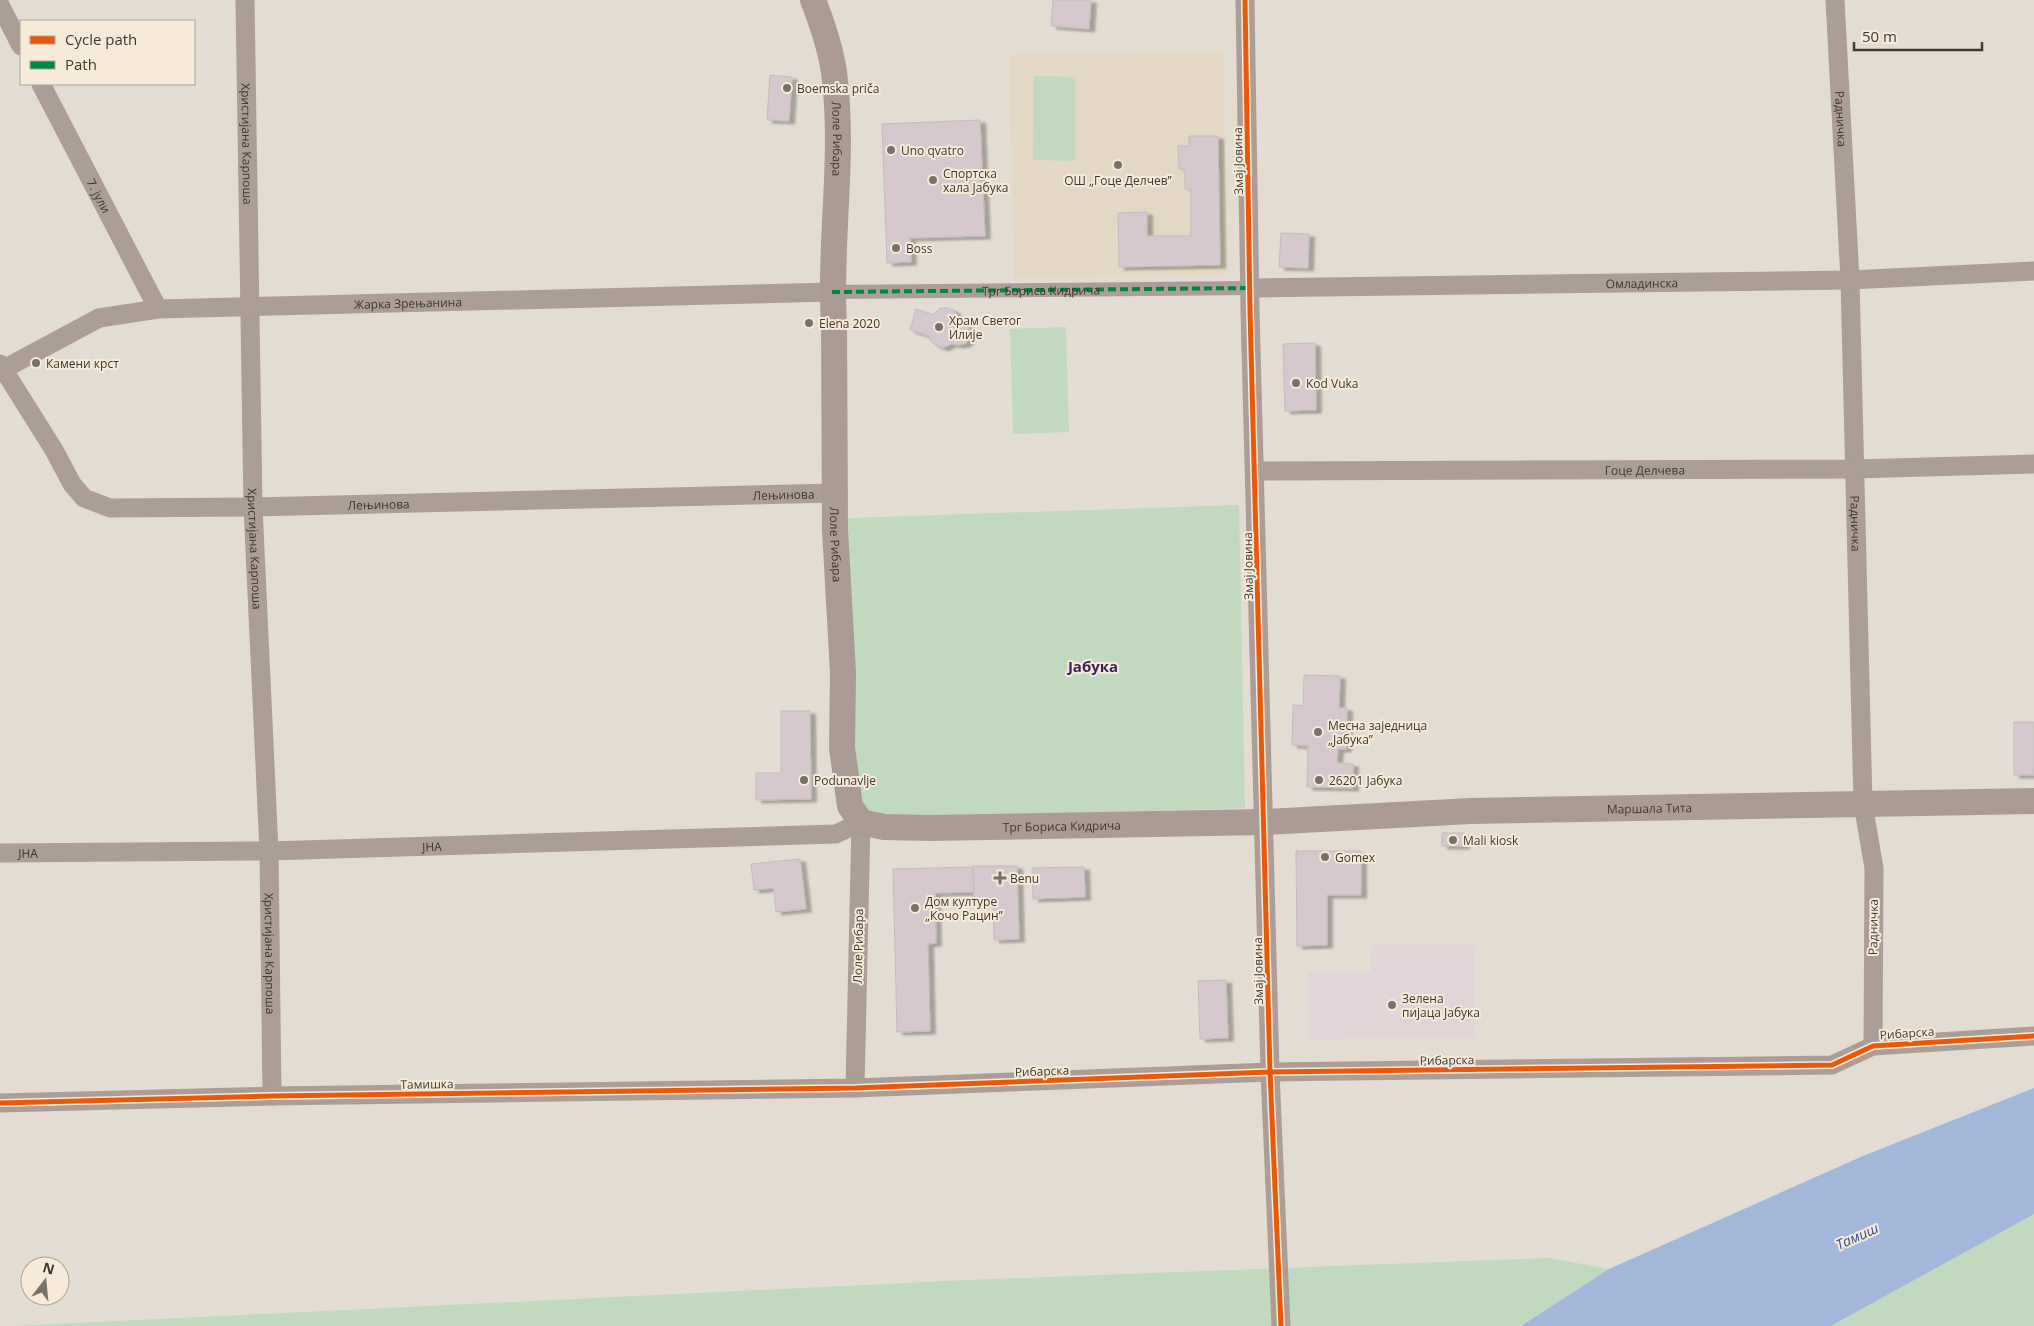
<svg xmlns="http://www.w3.org/2000/svg" width="2034" height="1326" viewBox="0 0 2034 1326" font-family="'Open Sans',sans-serif">
<style>
.commercial{fill:#e3d4d8}
.built{fill:#e4d8c5}
.green{fill:#c1d9bf}
.water{fill:#a3b7db}
.building{fill:#d6c8cd;stroke:#c3bdbb;filter:url(#shadow)}
.lines{fill:none;stroke-linecap:round;stroke-linejoin:round}
.pedestrian{stroke:#ac9d96;stroke-width:14}
.minor{stroke:#ac9d96;stroke-width:19}
.secondary{stroke:#ab9b94;stroke-width:26}
.quiet{stroke:#00873e;stroke-width:4;stroke-dasharray:8 4;stroke-linecap:butt}
.cycleway-casing{stroke:#f7ead8;stroke-width:8}
.cycleway{stroke:#e8590c;stroke-width:5}
.poi-dot{fill:#777169;stroke:#f7ead8;stroke-width:2}
.labels{text-anchor:middle;dominant-baseline:central;stroke-width:4;stroke-linejoin:round;paint-order:stroke}
.poi-label{font-size:12px;fill:#3d3831;stroke:#f7ead8;text-anchor:start}
.street-label{font-size:12px;fill:#3d3831;stroke:#f7ead8}
.water-label{font-size:14px;font-style:italic;fill:#294f93;stroke:#f7ead8}
.quarter-label{font-size:15px;font-weight:bold;fill:#3a245e;stroke:#f7ead8}
</style>
<defs>
<filter id="shadow"><feDropShadow dx="5.5" dy="3" stdDeviation="1" flood-color="#0004"/></filter>
</defs>
<rect width="100%" height="100%" fill="#e3dcd2"/>
<path class="commercial" d="M1371,945H1475V1038L1309,1039L1308,972H1371Z"/>
<path class="built" d="M1223,51L1227,275L1014,279L1009,55Z"/>
<path class="green" d="M1034,76L1075,77V161L1033,160Z
M1066,327L1069,432L1013,434L1010,329Z
M1239,505L1245,808L886,819L867,812L856,794L848,518Z
M2034,1214V1326H1831L2032,1215Z
M1549,1258L1609,1269L1521,1326H15L967,1280Z"/>
<path class="water" d="M2034,1088V1214L1831,1326H1521L1609,1269L1863,1156Z"/>
<path class="building" d="M1053,0H1091L1089,29L1051,26Z
M770,75L792,77L789,121L767,120Z
M980,120L985,236L910,238L911,262L887,263L882,124Z
M1189,136H1218L1220,265L1119,267L1118,213L1147,212V236H1191V189H1185V169H1179L1178,146H1189Z
M1281,233L1309,234L1308,268L1279,267Z
M940,308H948L953,310L957,315L958,321L966,325L970,331V338L965,344L958,345L951,344L943,348L935,345L930,340L929,336L910,330L916,309L933,315Z
M1315,343L1316,410L1285,411L1283,344Z
M1304,675L1340,676L1339,708H1347L1346,749H1338L1337,763L1353,764V788L1307,787L1308,746L1292,745L1293,705L1303,706Z
M781,711H810L811,799L756,800V773H781Z
M2014,722H2034V775H2014Z
M1442,833H1464V846H1442Z
M1296,851H1361V895H1327V945L1297,946Z
M800,859L806,909L776,912L774,888L754,890L751,864Z
M973,866H1017L1019,939L994,940L993,898L974,899Z
M973,867L974,892L935,893L936,943L928,944L930,1031L897,1032L893,869Z
M1084,867L1085,897L1033,899L1032,868Z
M1226,980L1228,1038L1200,1039L1198,981Z"/>
<g class="lines">
<path class="pedestrian" id="s1" d="M832,292L1250,288"/>
<g class="minor">
<path id="s2" d="M245,0L253,507L269,851L272,1096"/>
<path d="M1245,0L1250,310L1270,1072L1281,1326"/>
<path id="s3" d="M1835,0L1850,280L1863,804L1874,868L1873,1046"/>
<path d="M0,5L21,46"/>
<path id="s4" d="M41,84L158,309"/>
<path id="s5" d="M1250,288L1850,280L2034,271"/>
<path id="s6" d="M0,364L54,450L72,484L84,498L110,508L253,507L834,493"/>
<path id="s7" d="M0,371L99,318L158,309L832,292"/>
<path id="s8" d="M1256,471L1855,469L2034,464"/>
<path id="s9" d="M0,853L269,851L836,834L861,822L855,1088"/>
<path d="M0,1103L272,1096L855,1088L1270,1072L1832,1065L1873,1046L2034,1036"/>
</g>
<path class="secondary" id="s10" d="M813,0C822,23 833,57 835,81C844,162 829,244 834,325L835,529L843,673L842,748L850,806L861,822L884,827L930,828L1265,822L1471,811L2034,801"/>
<path class="quiet" d="M832,292L1250,288"/>
<g class="cycleway-casing">
<path id="cycleway" d="M1245,0L1250,310L1270,1072L1281,1326
M0,1103L272,1096L855,1088L1270,1072L1832,1065L1873,1046L2034,1036"/>
</g>
<use href="#cycleway" class="cycleway"/>
</g>
<g class="poi-dot">
<circle cx="787" cy="88" r="5"/>
<circle cx="891" cy="150" r="5"/>
<circle cx="1118" cy="165" r="5"/>
<circle cx="933" cy="180" r="5"/>
<circle cx="896" cy="248" r="5"/>
<circle cx="809" cy="323" r="5"/>
<circle cx="939" cy="327" r="5"/>
<circle cx="36" cy="363" r="5"/>
<circle cx="1296" cy="383" r="5"/>
<circle cx="1318" cy="732" r="5"/>
<circle cx="804" cy="780" r="5"/>
<circle cx="1319" cy="780" r="5"/>
<circle cx="1453" cy="840" r="5"/>
<circle cx="1325" cy="857" r="5"/>
<path d="M997.5 870.5h5v5h5v5h-5v5h-5v-5h-5v-5h5z"/>
<circle cx="915" cy="908" r="5"/>
<circle cx="1392" cy="1005" r="5"/>
</g>
<g class="labels">
<g class="poi-label">
<text x="797" y="88">Boemska priča</text>
<text x="901" y="150">Uno qvatro</text>
<text x="943" y="173">Спортска<tspan x="943" dy="14">хала Јабука</tspan></text>
<text x="1118" y="180" text-anchor="middle">ОШ „Гоце Делчев”</text>
<text x="906" y="248">Boss</text>
<text x="949" y="320">Храм Светог<tspan x="949" dy="14">Илије</tspan></text>
<text x="819" y="323">Elena 2020</text>
<text x="46" y="363">Камени крст</text>
<text x="1306" y="383">Kod Vuka</text>
<text x="1328" y="725">Месна заједница<tspan x="1328" dy="14">„Јабука”</tspan></text>
<text x="814" y="780">Podunavlje</text>
<text x="1329" y="780">26201 Јабука</text>
<text x="1463" y="840">Mali kiosk</text>
<text x="1335" y="857">Gomex</text>
<text x="1010" y="878">Benu</text>
<text x="925" y="901">Дом културе<tspan x="925" dy="14">„Кочо Рацин”</tspan></text>
<text x="1402" y="998">Зелена<tspan x="1402" dy="14">пијаца Јабука</tspan></text>
</g>
<g class="street-label">
<text stroke="none"><textPath href="#s3" startOffset="119">Радничка</textPath></text>
<text stroke="none"><textPath href="#s10" startOffset="142">Лоле Рибара</textPath></text>
<text stroke="none"><textPath href="#s2" startOffset="144">Христијана Карпоша</textPath></text>
<text transform="translate(1238 161) rotate(-91)">Змај Јовина</text>
<text stroke="none"><textPath href="#s4" startOffset="126">7. јули</textPath></text>
<text stroke="none"><textPath href="#s5" startOffset="392">Омладинска</textPath></text>
<text stroke="none"><textPath href="#s1" startOffset="209">Трг Бориса Кидрича</textPath></text>
<text stroke="none"><textPath href="#s7" startOffset="422">Жарка Зрењанина</textPath></text>
<text stroke="none"><textPath href="#s8" startOffset="389">Гоце Делчева</textPath></text>
<text stroke="none"><textPath href="#s6" startOffset="860">Лењинова</textPath></text>
<text stroke="none"><textPath href="#s6" startOffset="455">Лењинова</textPath></text>
<text stroke="none"><textPath href="#s3" startOffset="524">Радничка</textPath></text>
<text stroke="none"><textPath href="#s10" startOffset="548">Лоле Рибара</textPath></text>
<text stroke="none"><textPath href="#s2" startOffset="549">Христијана Карпоша</textPath></text>
<text transform="translate(1248 566) rotate(-91)">Змај Јовина</text>
<text stroke="none"><textPath href="#s10" startOffset="1619">Маршала Тита</textPath></text>
<text stroke="none"><textPath href="#s10" startOffset="1031">Трг Бориса Кидрича</textPath></text>
<text stroke="none"><textPath href="#s9" startOffset="432">ЈНА</textPath></text>
<text stroke="none"><textPath href="#s9" startOffset="28">ЈНА</textPath></text>
<text transform="translate(1873 927) rotate(-89)">Радничка</text>
<text transform="translate(858 946) rotate(-89)">Лоле Рибара</text>
<text stroke="none"><textPath href="#s2" startOffset="954">Христијана Карпоша</textPath></text>
<text transform="translate(1258 971) rotate(-91)">Змај Јовина</text>
<text transform="translate(1907 1033) rotate(-4)">Рибарска</text>
<text transform="translate(1447 1060) rotate(-1)">Рибарска</text>
<text transform="translate(1042 1071) rotate(-2)">Рибарска</text>
<text transform="translate(427 1084) rotate(-1)">Тамишка</text>
</g>
<g class="water-label">
<text transform="translate(1857 1236) rotate(-24)">Тамиш</text>
</g>
<g class="quarter-label">
<text x="1093" y="666">Јабука</text>
</g>
</g>
<rect x="20" y="20" width="175" height="65" fill="#f7ead8" stroke="#ada395"/>
<rect x="30" y="36" width="25" height="8" fill="#e8590c" stroke="#ada395"/>
<text x="65" y="45" font-size="15" fill="#3d3831">Cycle path</text>
<rect x="30" y="61" width="25" height="8" fill="#00873e" stroke="#ada395"/>
<text x="65" y="70" font-size="15" fill="#3d3831">Path</text>
<g transform="translate(45 1281) rotate(16)"><circle r="24" fill="#f7ead8" stroke="#ada395"/>
<path d="M0-4L9 19L0 12L-9 19Z" fill="#777169"/>
<text y="-8" font-size="14" font-weight="bold" text-anchor="middle" fill="#3d3831">N</text>
</g>
<path d="M1854 42v8h128v-8" fill="none" stroke="#3d3831" stroke-width="2.5"/>
<text x="1862" y="42" font-size="15" fill="#3d3831" stroke="#f7ead8" stroke-width="4" paint-order="stroke">50 m</text>
</svg>
